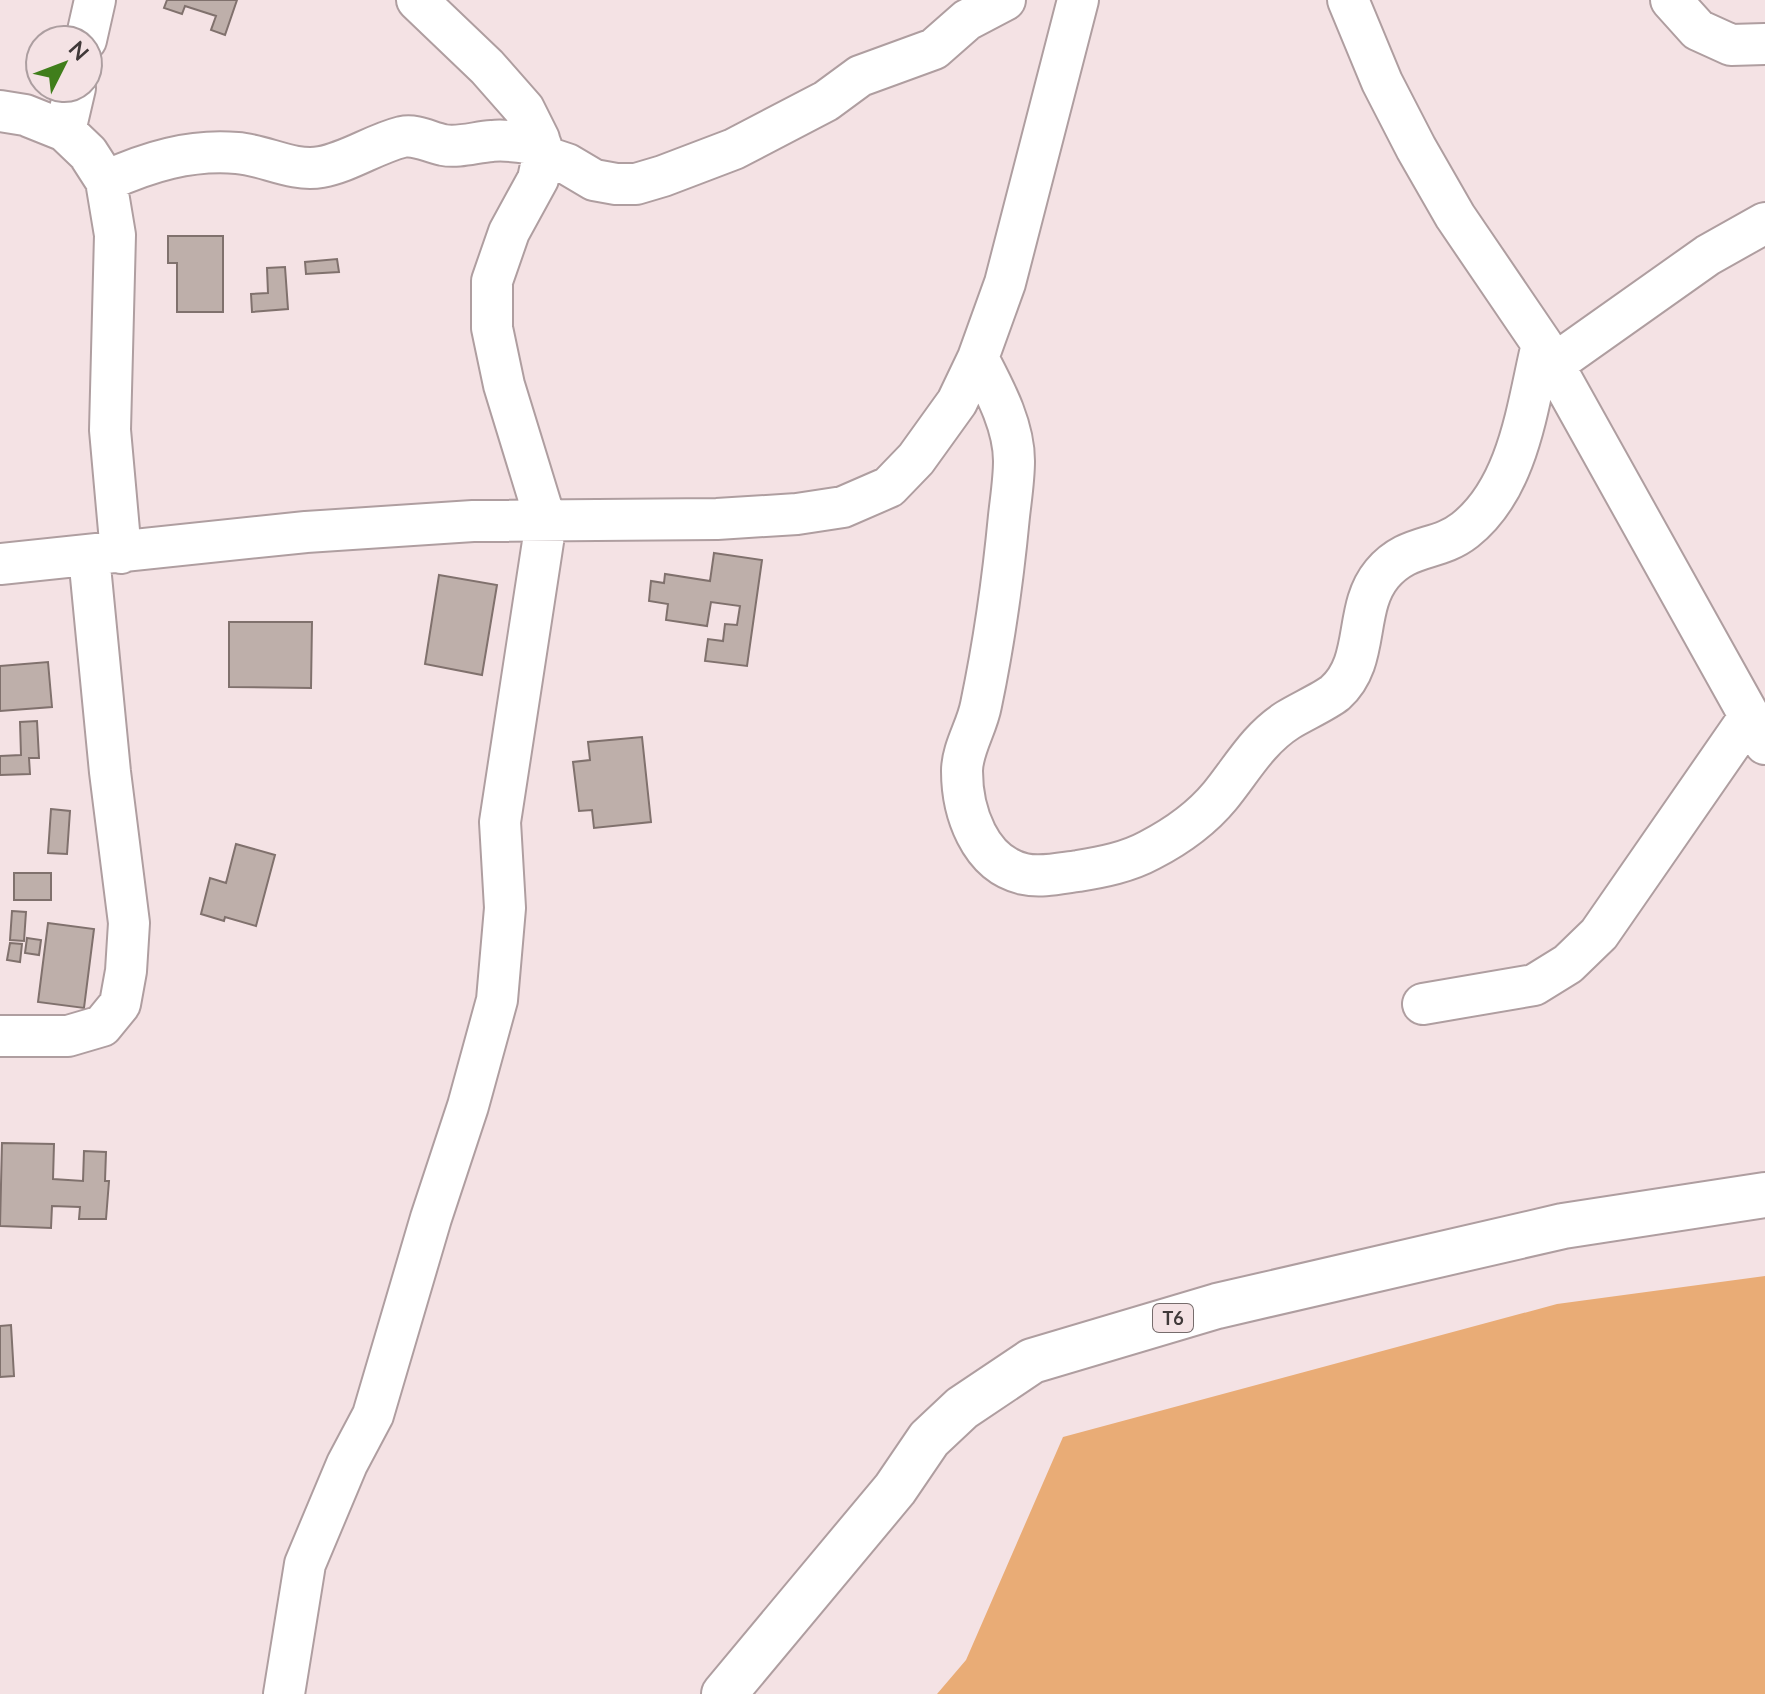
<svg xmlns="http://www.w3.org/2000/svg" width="1765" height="1694" viewBox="0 0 1765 1694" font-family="Lato,sans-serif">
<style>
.green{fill:#e9ac76}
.building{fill:#beafaa;stroke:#80716d;stroke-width:2}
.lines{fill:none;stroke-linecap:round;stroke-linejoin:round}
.street-casing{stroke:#af9ea0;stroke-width:44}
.highway-casing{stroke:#af9ea0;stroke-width:48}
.street{stroke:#fff;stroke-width:40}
.highway{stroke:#fff;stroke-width:44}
.labels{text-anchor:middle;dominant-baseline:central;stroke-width:7;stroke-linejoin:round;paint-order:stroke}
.shield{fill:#f4e2e4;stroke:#766c6c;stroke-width:2}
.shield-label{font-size:18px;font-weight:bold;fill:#403939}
</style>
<rect width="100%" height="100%" fill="#f4e2e4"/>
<path class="green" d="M1765,1276V1694H937L966,1660L1063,1437L1557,1304Z"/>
<path class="building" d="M167,0H237L225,35L211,30L216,16L185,6L182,14L164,8Z
M168,236H223V312H177V263H168Z
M337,259L339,272L306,274L305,262Z
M285,267L288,309L252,312L251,294L268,293L267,268Z
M714,553L762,560L747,666L705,661L708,639L723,641L725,624L737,625L740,606L711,602L707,626L666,620L668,604L649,601L651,581L664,583L665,574L710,581Z
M439,575L497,585L482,675L425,664Z
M229,622H312L311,688L229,687Z
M48,662L52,707L0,711V666Z
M37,721L39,758H29L30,774L0,775V756L21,755L20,722Z
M642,737L651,822L594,828L592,810L579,811L573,762L590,760L588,742Z
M51,809L70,811L67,854L48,853Z
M236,844L275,855L256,926L225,917L224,921L201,914L210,878L226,883Z
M14,873H51V900H14Z
M12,911L26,912L24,941L10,940Z
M48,923L94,929L84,1008L38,1002Z
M27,938L41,940L39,955L25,953Z
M10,943L22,944L20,962L7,960Z
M2,1143L54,1144L53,1179L83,1181L84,1151L106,1152L105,1181H109L106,1219H79L80,1207L52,1206L51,1228L0,1226Z
M11,1325L14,1376L0,1377V1326Z"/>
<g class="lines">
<g class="street-casing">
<path id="street" d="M1348,0L1382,82L1416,148L1455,216L1542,344L1765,744
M1671,0L1698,30L1731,45L1765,44
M86,40L95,0
M0,111L25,115L65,131L88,153L106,181L115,235L110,430L121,553
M65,131L75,88
M543,156L567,164L594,180L616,184H636L663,176L734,149L826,101L860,76L934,49L967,20L1005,0
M106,181C148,162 190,149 237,153C265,155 292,172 321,167C349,162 374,144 402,137C416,134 429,142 443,145C459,148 476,142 492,141C508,139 525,143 541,145
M978,358C994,389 1014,425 1014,461C1014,479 1011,498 1009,516C1003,579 994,643 981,705C977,727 962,749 962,771C962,811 979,864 1024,874C1041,878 1062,873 1078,871C1103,867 1128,862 1150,850C1177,836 1201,819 1220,796C1242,769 1258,739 1288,720C1301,712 1325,701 1335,693C1371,661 1353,609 1382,574C1408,543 1437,552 1465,530C1519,487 1527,407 1542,344
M1554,364L1708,255L1765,223
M0,564L306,532L473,521L717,519L797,514L843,507L889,487L916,459L957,402L978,358L1005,283L1078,0
M1423,1004L1534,985L1568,964L1599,934L1750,716
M0,1036H68L102,1026L120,1004L126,971L129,923L110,772L89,556
M284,1694L305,1564L347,1464L373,1415L431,1218L468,1106L497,1000L505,908L500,822L546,522L504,385L492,328V281L509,232L538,179L543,156L539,139L524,109L487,67L417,0"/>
</g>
<g class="highway-casing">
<path id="highway" d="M724,1694L895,1489L929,1439L962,1408L1032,1361L1217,1306L1563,1226L1765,1195"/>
</g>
<use href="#street" class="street"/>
<use href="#highway" class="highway"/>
</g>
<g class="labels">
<rect class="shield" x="1153" y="1304" width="40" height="28" rx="6"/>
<g class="shield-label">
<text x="1173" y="1318">T6</text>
</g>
</g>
<g transform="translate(64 64) rotate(48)"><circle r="38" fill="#f4e2e4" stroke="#ac9ea0" stroke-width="2"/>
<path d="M0-6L14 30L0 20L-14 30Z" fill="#407e1b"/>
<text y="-12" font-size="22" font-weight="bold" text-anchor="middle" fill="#403939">N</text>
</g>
</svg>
